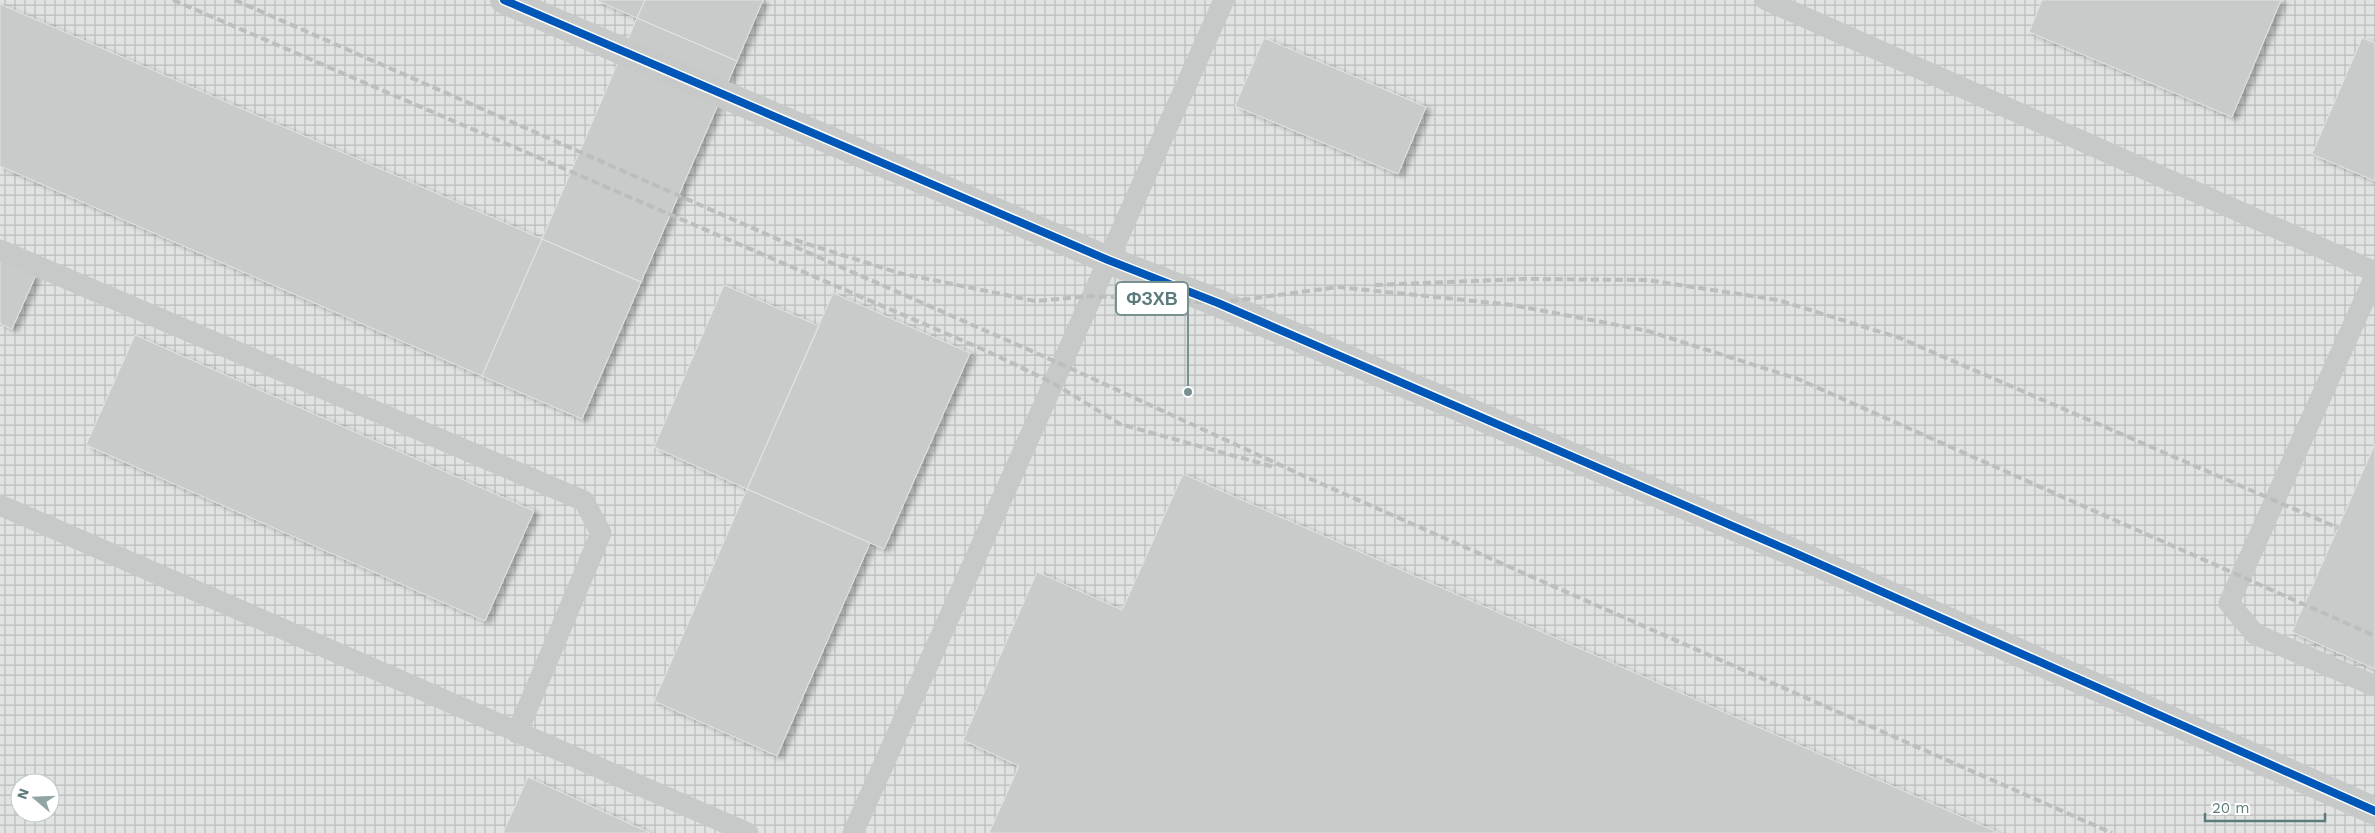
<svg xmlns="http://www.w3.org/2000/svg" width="2375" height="833" viewBox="0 0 2375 833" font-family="'Work Sans',sans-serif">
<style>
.industrial{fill:url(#industrial-grid);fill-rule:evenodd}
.building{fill:#c9cbca;stroke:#e2e2e0;filter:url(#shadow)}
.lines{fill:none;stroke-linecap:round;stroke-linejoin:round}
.service{stroke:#c7c9c9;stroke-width:21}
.minor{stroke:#c7c9c9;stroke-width:28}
.rail{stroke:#bcbebe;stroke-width:4;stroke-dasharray:8 4;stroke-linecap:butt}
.cycleway-casing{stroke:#fff;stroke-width:11}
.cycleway{stroke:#0057b8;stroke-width:8}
.leader{fill:none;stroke:#789090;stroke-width:2}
.callout-dot{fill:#789090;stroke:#fff;stroke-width:2}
.callout{fill:#fff;stroke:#789090;stroke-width:2}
.callout-label{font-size:18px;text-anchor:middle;font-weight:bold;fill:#5d7b7c}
</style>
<defs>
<pattern id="industrial-grid" width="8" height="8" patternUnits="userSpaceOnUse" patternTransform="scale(1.25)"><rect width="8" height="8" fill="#e1e3e2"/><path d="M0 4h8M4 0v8" fill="none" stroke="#babdbc"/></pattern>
<filter id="shadow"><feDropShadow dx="5.5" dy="3" stdDeviation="2.5" flood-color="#0004"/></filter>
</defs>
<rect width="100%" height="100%" fill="#f3f2f0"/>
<path class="industrial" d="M0,0H2375V833H0ZM20,783H50V813H20Z"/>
<path class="building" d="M596,0H645L637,18Z
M645,0H763L737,61L637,18Z
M2042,0H2281L2232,117L2029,32Z
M0,4L542,239L482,376L0,166Z
M637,18L737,61L641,282L542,239Z
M1264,38L1426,107L1398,174L1235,106Z
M2362,38L2375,43V181L2312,154Z
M542,239L641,282L582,419L482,376Z
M0,260L36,275L12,329L0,324Z
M724,285L819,326L747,489L654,447Z
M833,293L970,353L884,549L747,489Z
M135,335L534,511L485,621L86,445Z
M2375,444V669L2292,632Z
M1183,474L1999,833H989L1019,766L963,740L1037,572L1122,610Z
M747,489L870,543L777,756L654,701Z
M528,777L650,833H503Z"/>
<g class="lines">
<path class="service" d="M1766,0L2375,272
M0,250L584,501L601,533L517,733
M2375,276L2229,603L2255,634L2375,686
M0,505L748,833
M853,833L1224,0"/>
<path class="minor" d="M504,0L1108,260L1218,303L1797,554L2375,811"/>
<path class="rail" d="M173,0L989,352L1053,383L1120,424L1274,467
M235,0L1061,364L1306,477L2112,833
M795,240L899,273L1035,301L1092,296L1218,303L1338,287L1513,305L1648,331L1798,379L2375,636
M1375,285L1524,279L1647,280L1778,300L1900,338L2338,528"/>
<g class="cycleway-casing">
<path id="cycleway" d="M504,0L1108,260L1218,303L1797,554L2375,811"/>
</g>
<use href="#cycleway" class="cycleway"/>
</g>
<path class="leader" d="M1188 392L1188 299"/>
<circle class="callout-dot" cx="1188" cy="392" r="5"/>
<rect class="callout" x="1116" y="282" width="72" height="33" rx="5"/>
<g class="callout-label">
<text x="1152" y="305">ФЗХВ</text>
</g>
<g transform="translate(35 798) rotate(289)"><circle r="24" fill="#ffffff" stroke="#becacb"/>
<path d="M0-4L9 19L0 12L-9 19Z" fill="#92a5a5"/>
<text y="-8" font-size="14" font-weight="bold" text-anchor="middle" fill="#5d7b7c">N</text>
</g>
<path d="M2205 813v8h120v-8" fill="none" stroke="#5d7b7c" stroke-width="2.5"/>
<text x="2212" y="813" font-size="15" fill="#5d7b7c" stroke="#ffffff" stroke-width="4" paint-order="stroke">20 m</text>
</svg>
